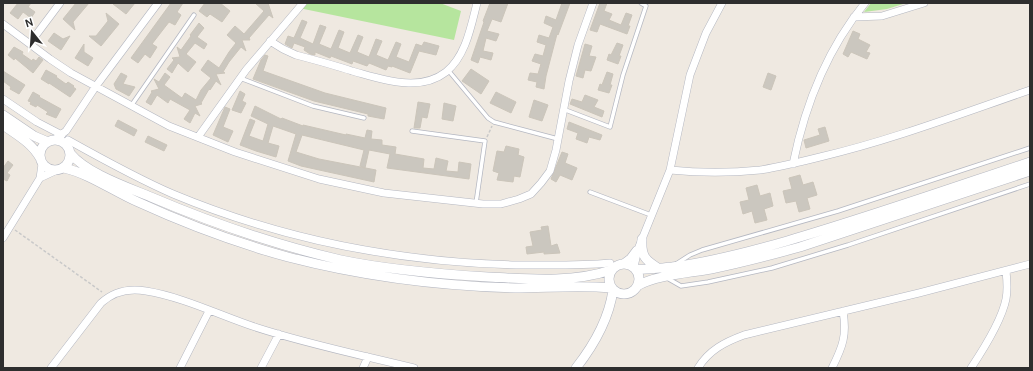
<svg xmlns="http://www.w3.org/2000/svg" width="1033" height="371" viewBox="0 0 1033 371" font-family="Cabin,sans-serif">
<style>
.green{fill:#b6e59e}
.building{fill:#cbc7bf;stroke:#cbc5ba}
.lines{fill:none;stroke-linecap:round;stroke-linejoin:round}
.service-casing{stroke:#b4b7c1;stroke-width:5}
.minor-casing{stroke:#b4b7c1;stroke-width:8}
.tertiary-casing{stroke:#b4b7c1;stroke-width:10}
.path{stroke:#c9c9c9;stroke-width:1.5;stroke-dasharray:3 2;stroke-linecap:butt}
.service{stroke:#fff;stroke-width:3.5}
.minor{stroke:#fff;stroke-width:7}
.tertiary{stroke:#fff;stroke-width:9}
</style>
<rect width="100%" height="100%" fill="#efe9e1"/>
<path class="green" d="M304,3H440L461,11L454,40L299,8Z
M871,3H906L887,9L864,12Z"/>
<path class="building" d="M18,3H31L28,7L35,12L31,18L23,12L18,19L10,13Z
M76,3H89L73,22L75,30L63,19Z
M122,3H135L126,14L113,4Z
M171,3H183L177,12L181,15L175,25L169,22L162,31L152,44L157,47L150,58L145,54L138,63L131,58Z
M205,3H220L230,11L222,22L210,14L207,17L199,11Z
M255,3H268L273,18L269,15L249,38L250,40H242L246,51L241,47L229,62L223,72L225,73L216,74L221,85L216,81L210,90L209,89L201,103L202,104L195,106L200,116L195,113L190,123L184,119L190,110L170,99L168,103L157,95L151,105L146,102L152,92L151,91L159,89L154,79L159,82L165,73L170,77L164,85L182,98L185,93L196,100L201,90L211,78L201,70L208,60L219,68L229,52L236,43L227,35L235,26L244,34L264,11Z
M490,3H508L501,22L492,19L487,31L499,34L496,41L486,38L483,51L493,53L491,60L480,57L478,63L471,60L484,22L483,21Z
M562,3H570L558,35L557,34L546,76L544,89L536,87L537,82L528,80L530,73L538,74L541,64L532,61L535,54L543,56L546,45L537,42L539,35L549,38L553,27L544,23L546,16L556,20Z
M600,3H607L604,11L612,14L609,20L621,25L626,13L632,15L628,26H630L627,34L600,24L597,32L590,30Z
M106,13L119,24L101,46L89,36H96L108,21Z
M302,20L307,22L300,38L313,44L320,25L326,27L319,44L331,49L339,30L344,32L338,48L350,53L358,35L363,37L357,52L369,57L376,39L382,41L376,55L388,60L396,42L401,44L396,57L409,62L416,44L422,46L424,42L439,46L436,55L419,51L410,73L392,66V67L388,66L386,70L369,63L367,66L353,61L352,64L331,56L330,58L315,52V55L310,54L304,50L305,47L294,43L292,48L285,44L288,36L294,38Z
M199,23L204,28L197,37L207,44L204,49L195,43L186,54L196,62L188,72L178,63L172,73L167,69L174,60L172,58L180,57L177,47L181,50L191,36L190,35Z
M853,31L860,34L858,39L870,45L866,52L870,53L867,59L851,52L848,57L843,54Z
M54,33L63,39L70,36L61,50L48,41Z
M617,43L623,45L619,56H621L618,64L607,60L609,54L611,55Z
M84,44V52L93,58L88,66L75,58Z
M585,44L592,46L589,56L596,57L591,71L585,70L583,78L576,76Z
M14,47L23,52L22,54L32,61L33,59L36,61L39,57L43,60L33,73L15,58L14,60L8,55Z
M265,55L268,56L263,71L325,93L386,108L384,119L368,116V114L314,101L253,79L261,60Z
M471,69L489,81L481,94L462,81Z
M46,70L57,76L56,77L66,84L68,82L74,86L73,87L76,89L70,97L49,83V84L41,79Z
M3,71L25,85L19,94L10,89L11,87L3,81Z
M607,72L613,74L610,85H612L609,93L598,90L600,84L602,85Z
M121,73L127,76L123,84L135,87L129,96L116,89L114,84Z
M768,73L776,76L771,90L763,87Z
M240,91L245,94L242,101L246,103L241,113L232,110Z
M33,92L40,96L39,97L61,109L56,118L46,114L48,112L37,105L36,107L30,104L31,102L28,101Z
M496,92L516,102L511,113L490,103Z
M585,95L598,100L594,107L604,111L602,117L570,104L572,99L582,102Z
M534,100L548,105L542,121L529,117Z
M418,102L430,104L427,118L422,117L420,128H414Z
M444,103L456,106L453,121L442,119Z
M255,106L281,119L282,118L303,126V125L346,135V134L365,138L367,130L372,131L371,139L382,140V145L396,147L395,154L424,159L423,168L434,169L436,158L448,161L446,171L458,172L459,162L471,164L469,179L387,168L390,154L369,150L365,168L360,166L364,150L302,135L296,152L319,159L376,170L374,182L301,166L288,161L296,134L273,126L268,143L279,146L276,157L256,151L240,145L250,119L255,121L249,136L263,141L268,124L251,116Z
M225,107L230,109L223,127L233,131L228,142L213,135Z
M118,120L137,130L134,136L115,126Z
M569,122L602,135L600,140L589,137L587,143L576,139L578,133L567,129Z
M825,127L829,141L806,148L804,140L820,135L818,129Z
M148,136L167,145L164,151L145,142Z
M506,146L519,149L518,155L524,157L520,177L514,176L513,182L497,180L499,173L493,171L497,151L504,152Z
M562,152L568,154L565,163L577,168L572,180L560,175L556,182L551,179Z
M8,161L13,165L7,173L10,175L7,181L3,179V168Z
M800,175L803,185L813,182L817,195L807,198L810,209L799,212L796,201L786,203L783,191L792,189L789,178Z
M757,185L760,196L770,193L773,206L764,209L767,220L755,223L752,211L743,214L740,202L749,200L746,188Z
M548,226L551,246L557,244L560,253L544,254V252L527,254L526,247L533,246L530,232L542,230L541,227Z"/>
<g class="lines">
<g class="service-casing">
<path id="service" d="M448,70L488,118L494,122L558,139
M240,78L313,106L364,118
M131,106L194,15
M563,109L610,127L623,75L646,6L641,3
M412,131L485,141L476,203
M590,192L651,215
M676,264L690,255L702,250L838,211L1030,148
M667,278L681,286L708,282L772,268L848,245L1030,184"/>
</g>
<g class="minor-casing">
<path id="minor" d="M854,17L882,16L924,3
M3,24L50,59L71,73L169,126L235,152L319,179L384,193L483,204H501L519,199L531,194L541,183L550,171L556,150L569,81L578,45L593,3
M270,41L283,49L296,55C315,60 334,65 352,71C382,79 419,93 446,72C466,56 471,26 477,3
M30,43L60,3
M3,99L37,122L62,135
M198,137L246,70L303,3
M54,140L66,131L96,86L158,3
M68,140C102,159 136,178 173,194C281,239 399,262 516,265C548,265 579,266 610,263
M793,164C805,105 827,49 865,3
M670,170C700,173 730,173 760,170C780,167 800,162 820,157C892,140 960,114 1030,90
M40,178L55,171
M3,238L40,178L42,164
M622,264L630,258L636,250
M634,267L638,249L670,170L690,75L706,33L722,3
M51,368L101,303C113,292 129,288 146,291C183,297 219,315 255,327C307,344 361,355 414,368
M180,368L209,311
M261,368L279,334
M363,368L368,357
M698,368C709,350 725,342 744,335L919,293L1030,264
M832,368C843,346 847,335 843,311
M971,368C983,350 1002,319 1006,299C1008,289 1007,280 1006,271"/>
</g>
<g class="tertiary-casing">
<path id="tertiary" d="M3,115L34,136L48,142
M3,125C17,135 32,143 40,158
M40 155a15 15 0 1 1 30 0a15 15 0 1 1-30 0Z
M70,153C86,173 127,187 151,197C212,223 276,245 341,260C389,270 439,274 488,277C528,279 573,283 611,270
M64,168C90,174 113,191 138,202C186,224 237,243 288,257C361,276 439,286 515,288C547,288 579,285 611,288
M642,239C641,256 645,260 658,268
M609 279a15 15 0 1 1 30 0a15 15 0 1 1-30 0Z
M636,269C648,270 660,268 672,267C711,262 749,252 787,241C869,217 949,189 1030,162
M637,286C656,275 690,273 711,269C741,263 771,255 800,247L1030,171
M576,368C594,345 609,319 613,290"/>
</g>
<path class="path" d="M487,137L492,126
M15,230L102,292"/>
<use href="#service" class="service"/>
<use href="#minor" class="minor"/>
<use href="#tertiary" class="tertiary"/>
</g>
<rect width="1033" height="371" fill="none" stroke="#2e2e2e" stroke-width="8"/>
<g transform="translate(32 32) rotate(343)" stroke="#ffffff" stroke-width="3" paint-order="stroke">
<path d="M0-3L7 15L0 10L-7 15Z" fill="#2e2e2e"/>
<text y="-6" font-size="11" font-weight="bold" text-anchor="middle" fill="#2e2e2e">N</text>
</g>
</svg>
